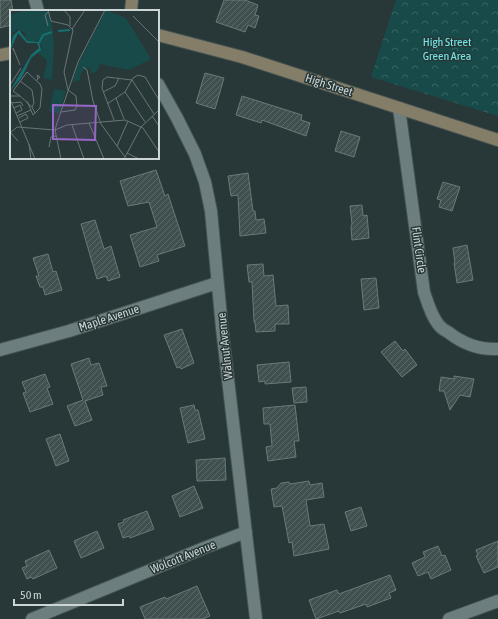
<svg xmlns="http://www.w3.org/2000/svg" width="498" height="619" viewBox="0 0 498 619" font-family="'Asap Condensed',sans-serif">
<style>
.forest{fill:url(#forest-crowns)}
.building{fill:url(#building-hatch);stroke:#697a7a}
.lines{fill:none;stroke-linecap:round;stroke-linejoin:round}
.street-casing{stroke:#455252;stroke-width:14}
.secondary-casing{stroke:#455252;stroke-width:14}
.street{stroke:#6d7e7e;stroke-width:12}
.secondary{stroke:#847d67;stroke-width:12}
.labels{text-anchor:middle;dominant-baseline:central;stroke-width:3;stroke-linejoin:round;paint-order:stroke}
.park-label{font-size:12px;fill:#71eceb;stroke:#283737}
.street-label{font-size:12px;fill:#ccd5d5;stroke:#283737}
.inset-river{fill:none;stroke:#157171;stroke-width:2}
.inset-road{fill:none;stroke:#6a7676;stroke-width:1}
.view{fill:#9767c7;fill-opacity:0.15;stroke:#9767c7;stroke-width:2}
.inset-edge{fill:none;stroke:#ccd5d5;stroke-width:2}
</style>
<defs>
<pattern id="forest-crowns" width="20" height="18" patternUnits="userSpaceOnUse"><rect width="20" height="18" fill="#184a4a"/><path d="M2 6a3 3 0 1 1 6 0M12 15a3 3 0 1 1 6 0" fill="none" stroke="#386363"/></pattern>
<pattern id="building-hatch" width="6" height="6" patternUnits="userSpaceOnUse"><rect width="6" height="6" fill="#40504f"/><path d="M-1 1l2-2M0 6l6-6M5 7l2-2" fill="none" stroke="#5a6867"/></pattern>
</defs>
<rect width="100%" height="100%" fill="#283737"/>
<path class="forest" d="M396,0H498V116L371,77Z"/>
<path class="building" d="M0,0H11L13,11H11V25L0,28Z
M224,0H245L258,5L255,15L259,16L255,28L248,25L245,32L216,22Z
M205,73L224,78L215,109L196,103Z
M242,96L302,115L301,120L310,123L306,136L262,120L261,123L236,115Z
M341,131L360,137L354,157L335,151Z
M156,170L165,196L168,194L185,246L157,255L159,261L140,267L130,235L157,227L149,202L128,206L120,181Z
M248,173L253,211H255L256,220L264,219L266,233L240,236L238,195L231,196L228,176Z
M443,182L460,187L452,211L439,207L441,200L437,199Z
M362,205L363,216L367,215L369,238L352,240L351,226L352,224L350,206Z
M95,220L104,249L111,246L120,277L108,281L106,276L97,279L81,224Z
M467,245L473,280L457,283L454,263H455L453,248Z
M48,254L53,272L56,271L62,290L45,295L43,287H40L36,276H39L33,258Z
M263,264L264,276L273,275L276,306L288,305L289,324H275V331L256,332L255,322H254L252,282H249L247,265Z
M376,278L379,308L364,310L361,279Z
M182,329L194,363L181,369L180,367L177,368L164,335Z
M395,341L403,351L405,349L417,365L402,377L381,352Z
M89,358L91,365L99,363L107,386L101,387L103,395L85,401L92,420L75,426L67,406L83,400L71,364Z
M289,362L291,382L265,384V381L259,382L257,365Z
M45,374L50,387L47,388L53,404L30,412L23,393L26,392L22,382Z
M454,376L474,379L470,397L460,395L450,410L444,391H439L441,377L454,379Z
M306,387L307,402L294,403L292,388Z
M194,405L195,410H198L205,439L188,443L180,408Z
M295,405L299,441H294L296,457L268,461L266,447L272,446L270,424H264L263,408Z
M60,434L69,461L56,466L46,439Z
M225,458L226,480L197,481L196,460Z
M309,481L310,485L322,483L324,497L306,500L310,526L324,524L329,549L294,556L292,542L289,543L282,506L274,507L271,489L277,488L281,483L289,482L290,484Z
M194,486L203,508L180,517L172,496Z
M361,507L367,526L351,531L345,512Z
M147,511L154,529L130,538L129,536L123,538L118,524L124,522L123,520Z
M97,531L104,548L81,558L74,541Z
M498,541V567L484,573L476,556L478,555L476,550Z
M438,546L442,556L445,555L451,570L431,579L428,572L418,576L412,563L425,557L423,552Z
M49,550L57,568L33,579L31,577L27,579L22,568L27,566L25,561Z
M390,575L396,590L389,593L391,598L367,607L366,604L340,613L339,611L316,619L309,600L337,590L339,594Z
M197,586L210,616L203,619H145L140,607L165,597L166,599Z"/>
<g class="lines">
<g class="street-casing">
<path id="street" d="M35,0L38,11
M158,84L177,118L195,154L205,182L211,211L222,328L256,619
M399,108L424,292C428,304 431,315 438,324C440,327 444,330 448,332C462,343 480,350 498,349
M0,350L69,331L217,283
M32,619L204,548L246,532
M449,619L498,601"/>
</g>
<g class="secondary-casing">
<path id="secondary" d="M131,11L132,0
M158,35L242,57L498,140
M0,55L11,53"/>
</g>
<use href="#street" class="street"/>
<use href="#secondary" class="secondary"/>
</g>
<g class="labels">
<g class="park-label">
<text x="447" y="42">High Street<tspan x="447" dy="14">Green Area</tspan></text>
</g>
<g class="street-label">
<text transform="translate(329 85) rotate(18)">High Street</text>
<text transform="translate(419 250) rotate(82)">Flint Circle</text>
<text transform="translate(109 318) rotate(-18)">Maple Avenue</text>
<text transform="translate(225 346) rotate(-96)">Walnut Avenue</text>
<text transform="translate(183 557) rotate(-22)">Wolcott Avenue</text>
</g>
</g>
<g transform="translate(10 10)">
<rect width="149" height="149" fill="#283737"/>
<path d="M0,0V5L15,0H37L42,12L44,36L42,70L33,68L37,53L36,49L28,43L32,38L29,31L17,32L13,28L16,24L8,19L2,23L0,34ZM96,0L116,8L141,49L119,60L90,54L86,62L79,64L81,59L76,58L71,63L70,70L62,72L68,54ZM44,79L56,81L49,104L39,101Z" fill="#184a4a"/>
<path d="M31,1L34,15L26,17L23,3Z" fill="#184a4a"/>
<path d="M9,20L17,31L29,32L31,40L21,48L12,67L0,81L21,45L29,38L27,33H17L8,23L0,41L3,26Z" fill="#157171"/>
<path class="inset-river" d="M48,21L60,20M29,33L33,25L42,22"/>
<path class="inset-road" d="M38,0L41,11L58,15L63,20L54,62L58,80L66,86L67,96L65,100L51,102M54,0L60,7V16M123,6L149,32M38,16L35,5L38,2M62,19L75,0M4,41L3,38L10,55M73,57L77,60L83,91L91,114L115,147M26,71L30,67L27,65L28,69M0,75L11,58M93,82L105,76L109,68M115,82L135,112M0,86H10L22,97L24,93L22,80L10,71M10,86L3,81L17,62L30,74L32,79L30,98L25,103L22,97M106,88L114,109M0,89L25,149M17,91L23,105L25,103M2,93L11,92L13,96M97,94L115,82L123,68L128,65L135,67L149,90M4,98L10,95L12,100L6,103M7,106L21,100M142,106L149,116M9,108L16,104L18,108L10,112M104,110L92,78L93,70L97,67L122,70L144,104M79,113L94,149M62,115L74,149M45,120L57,115L115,110L133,118L149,142M0,122L8,131M0,123L7,117L45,120M19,134L21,149M107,136L118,111M39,137L41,127L46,126M117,143L129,149M51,149L45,120L47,113L68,52L95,0M114,149L131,117L149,100"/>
<path class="view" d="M43,95L86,96L85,130L43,129Z"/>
<rect width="149" height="149" class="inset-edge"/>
</g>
<path d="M14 599v6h109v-6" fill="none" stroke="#ccd5d5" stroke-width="2"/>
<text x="20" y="599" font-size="12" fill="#ccd5d5" stroke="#283737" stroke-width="3" paint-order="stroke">50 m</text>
</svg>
